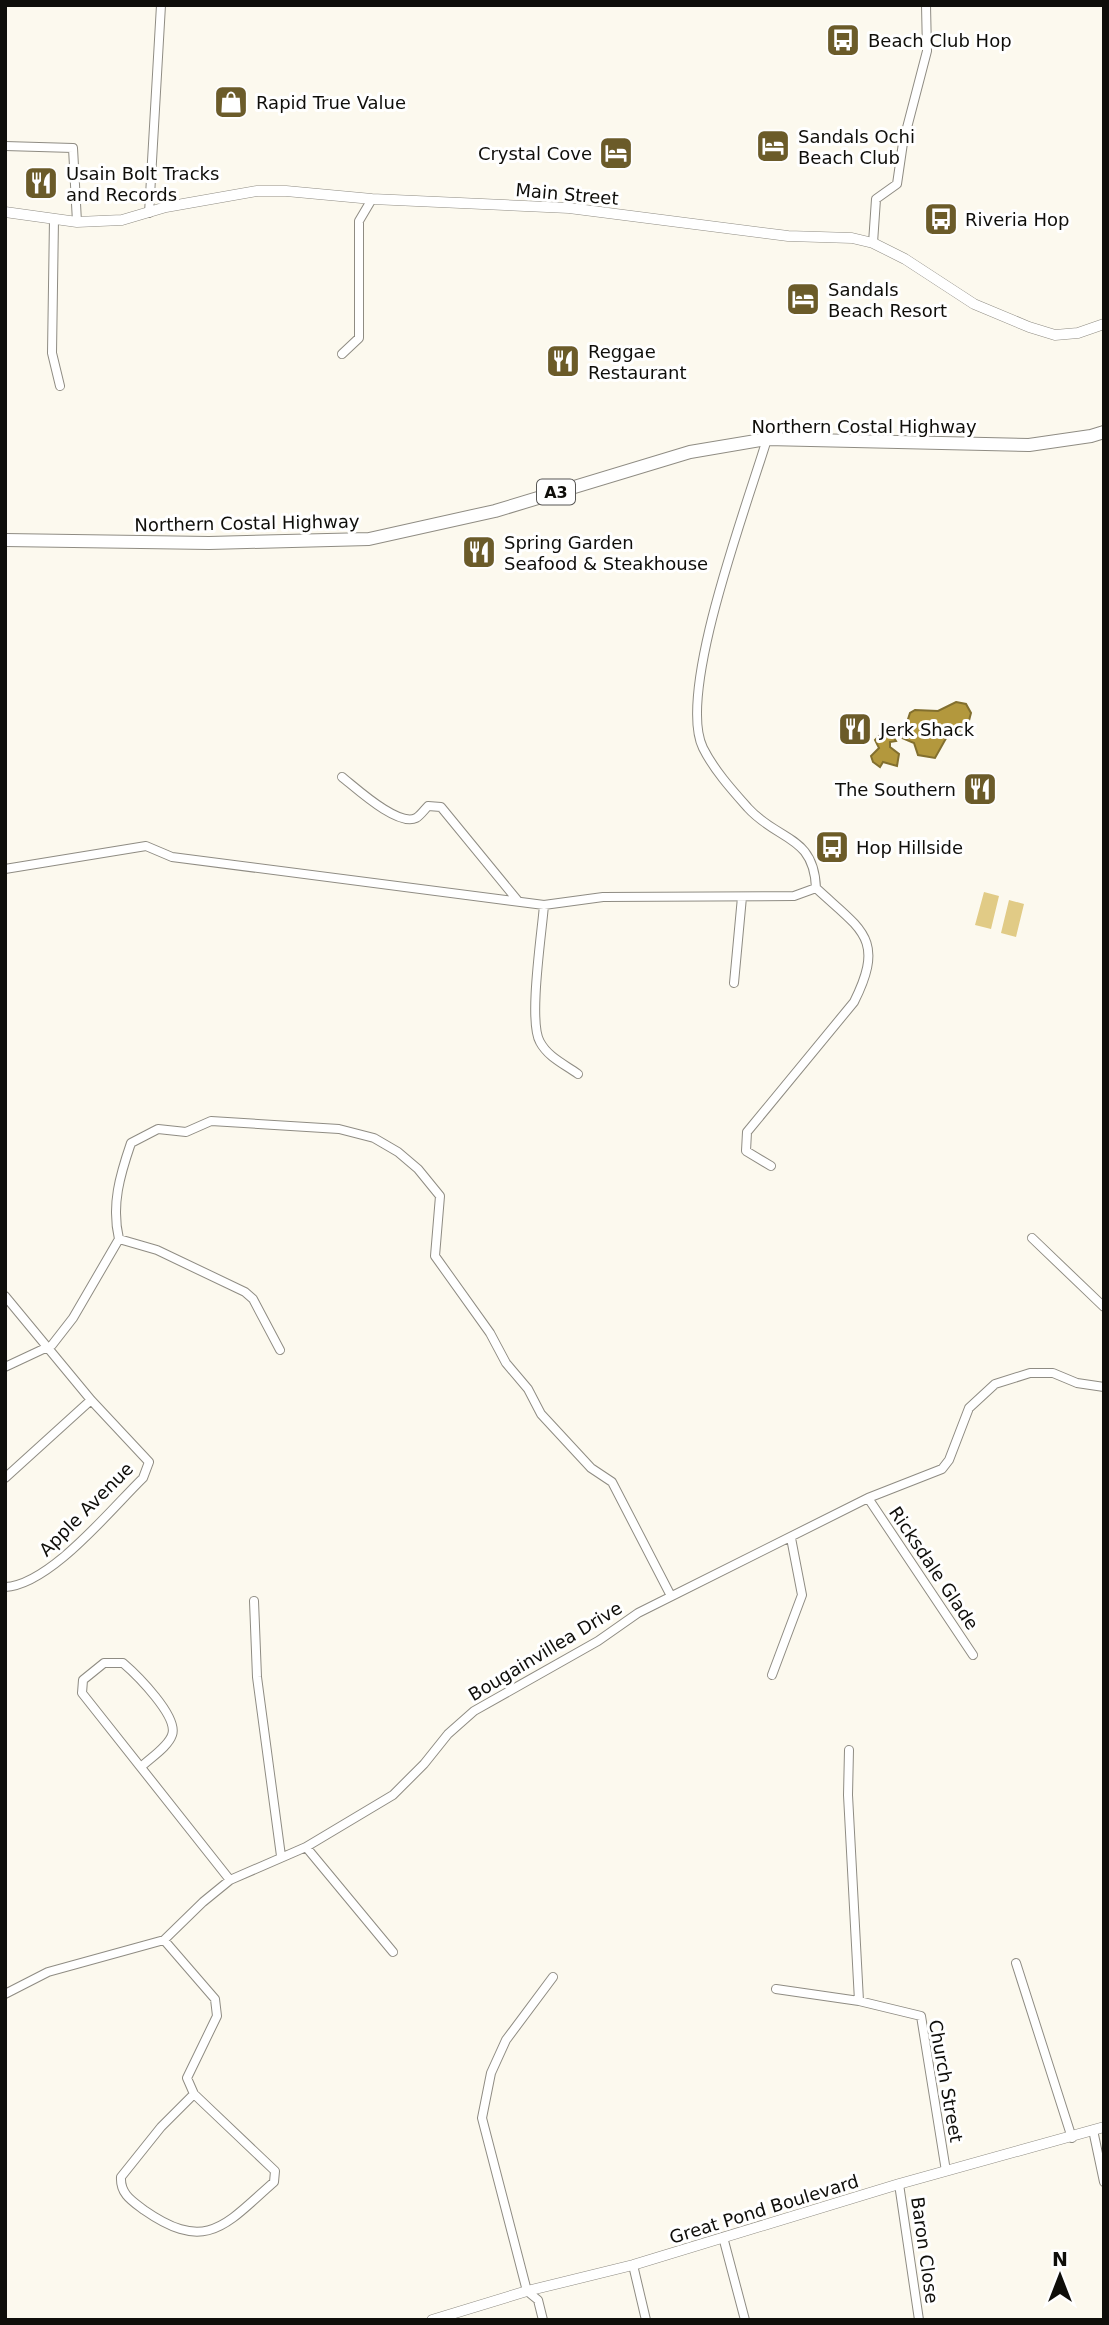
<svg xmlns="http://www.w3.org/2000/svg" width="1109" height="2325" viewBox="0 0 1109 2325" font-family="'DejaVu Sans',sans-serif">
<style>
.green{fill:#e1cb86}
.water{fill:#b3983d;stroke:#826f2e;stroke-width:2}
.lines{fill:none;stroke-linecap:round;stroke-linejoin:round}
.minor-casing{stroke:#8f8c83;stroke-width:10}
.tertiary-casing{stroke:#8f8c83;stroke-width:11}
.primary-casing{stroke:#8f8c83;stroke-width:14}
.minor{stroke:#fff;stroke-width:8}
.tertiary{stroke:#fff;stroke-width:10}
.primary{stroke:#fff;stroke-width:12}
.labels{text-anchor:middle;dominant-baseline:central;stroke-width:6;stroke-linejoin:round;paint-order:stroke}
.shield{fill:#fff;stroke:#575654;stroke-width:2}
.shield-label{font-size:16px;font-weight:bold;fill:#0f0e0a}
.poi-label{font-size:18px;fill:#0f0e0a;stroke:#fff;text-anchor:start}
.street-label{font-size:18px;fill:#0f0e0a;stroke:#fff}
</style>
<rect width="100%" height="100%" fill="#fcf9ee"/>
<path class="green" d="M984,892L999,896L991,929L975,925Z
M1009,900L1024,904L1016,937L1001,933Z"/>
<path class="water" d="M956,702L966,704L971,713L966,732L949,733L935,758L918,755L914,743L902,738L910,713L915,710L938,711Z
M882,733L893,736L896,741L890,742V747L899,754L897,766L883,762L880,767L873,762L871,756L879,748L875,740Z"/>
<g class="lines">
<g class="minor-casing">
<path id="minor" d="M5,146L73,148L77,222
M149,213L161,5
M54,219L52,353L60,386
M873,243L876,199L897,184L903,143L927,51L926,5
M342,354L359,338V221L372,199
M342,777C356,788 398,827 416,818C420,816 425,809 428,806L441,807L518,901
M5,869L146,846L172,857L544,905L603,897L794,896L816,888C814,835 778,841 748,808C732,790 714,770 703,748C676,693 748,503 767,439
M544,905C542,932 528,1022 540,1042C548,1057 564,1064 578,1074
M734,983L742,897
M771,1166L746,1151L747,1132L854,1002C886,938 861,930 816,888
M1032,1238L1104,1307
M5,1296L91,1400L149,1462L143,1478C111,1509 50,1585 5,1587
M280,1350L253,1299L245,1292L157,1250L119,1239C111,1205 120,1175 131,1143L158,1129L186,1132L211,1121L339,1129L374,1138L398,1152L418,1169L440,1196L435,1256L490,1333L506,1363L528,1389L541,1414L591,1468L612,1482L671,1596
M5,1367L52,1345L73,1318L119,1239
M5,1478L91,1400
M868,1498L973,1655
M254,1601L257,1677L281,1856
M772,1675L802,1595L791,1538
M849,1750L848,1795L859,2001
M141,1767C150,1758 168,1747 172,1735C179,1717 137,1675 123,1663H104L83,1680L82,1693L230,1880
M306,1847L393,1952
M164,1940L215,1999L217,2016L187,2078L194,2094L161,2127L121,2177C120,2194 132,2201 144,2210C207,2254 226,2224 274,2182L275,2171L194,2094
M1016,1963L1072,2138
M776,1989L859,2001L921,2016L946,2171
M5,1994L48,1972L164,1940L203,1902L230,1880L306,1847L393,1795L424,1764L448,1734L474,1711L598,1641L638,1613L868,1498L942,1469L949,1460L969,1408L995,1384L1030,1373H1053L1077,1383L1104,1387
M1093,2130L1104,2182
M899,2184L919,2320
M723,2237L745,2320
M633,2265L646,2320
M543,2320L538,2300L527,2291L482,2118L491,2073L506,2040L553,1977"/>
</g>
<g class="tertiary-casing">
<path id="tertiary" d="M5,212L77,222L122,220L166,207L257,191H286L372,199L569,208L788,236L852,238L873,243L905,259L974,304L1029,327L1055,335L1078,333L1104,324
M432,2320L527,2291L633,2265L899,2184L1104,2127"/>
</g>
<g class="primary-casing">
<path id="primary" d="M5,540L209,543L369,539L495,511L690,452L767,439L1029,445L1091,436L1104,432"/>
</g>
<use href="#minor" class="minor"/>
<use href="#tertiary" class="tertiary"/>
<use href="#primary" class="primary"/>
</g>
<defs>
<g id="bus-square" transform="scale(1.75)"><rect x="-9" y="-9" width="18" height="18" rx="4" fill="#6b5b29" stroke="#fff"/><path d="M-5-6H5V4H4V6H2V4H-2V6H-4V4H-5ZM-3.5-4V0h7V-4ZM-3.5 1.2v1.5H-2V1.2ZM2 1.2v1.5H3.5V1.2Z" fill="#fff"/></g>
<g id="shop-square" transform="scale(1.75)"><rect x="-9" y="-9" width="18" height="18" rx="4" fill="#6b5b29" stroke="#fff"/><path d="M-5-2.5h2.3a2.7 3.5 0 0 1 5.4 0H5L5.5 6h-11ZM-1.5-2.5h3a1.5 2.3 0 0 0-3 0Z" fill="#fff"/></g>
<g id="hotel-square" transform="scale(1.75)"><rect x="-9" y="-9" width="18" height="18" rx="4" fill="#6b5b29" stroke="#fff"/><path d="M-6-4.5h1.5V1H6V5H4.5V3h-9V5H-6ZM-4 0a1.8 1.8 0 1 1 3.6 0ZM.5 0V-2.5h3Q6-2.5 6 0Z" fill="#fff"/></g>
<g id="restaurant-square" transform="scale(1.75)"><rect x="-9" y="-9" width="18" height="18" rx="4" fill="#6b5b29" stroke="#fff"/><path d="M-5-6h1v4h1v-4h1v4h1v-4h1v5L-1.5 .5V6h-2V.5L-5-1ZM5-6V6H3V1.5H1.5Q1.5-4 5-6Z" fill="#fff"/></g>
</defs>
<g fill-rule="evenodd">
<use href="#bus-square" x="843" y="40"/>
<use href="#shop-square" x="231" y="102"/>
<use href="#hotel-square" x="773" y="146"/>
<use href="#hotel-square" x="616" y="153"/>
<use href="#restaurant-square" x="41" y="183"/>
<use href="#bus-square" x="941" y="219"/>
<use href="#hotel-square" x="803" y="299"/>
<use href="#restaurant-square" x="563" y="361"/>
<use href="#restaurant-square" x="479" y="552"/>
<use href="#restaurant-square" x="855" y="729"/>
<use href="#restaurant-square" x="980" y="789"/>
<use href="#bus-square" x="832" y="847"/>
</g>
<g class="labels">
<rect class="shield" x="537" y="479.5" width="38" height="25" rx="5"/>
<g class="shield-label">
<text x="556" y="492">A3</text>
</g>
<g class="poi-label">
<text x="868" y="40">Beach Club Hop</text>
<text x="256" y="102">Rapid True Value</text>
<text x="798" y="136">Sandals Ochi<tspan x="798" dy="21">Beach Club</tspan></text>
<text x="592" y="153" text-anchor="end">Crystal Cove</text>
<text x="66" y="173">Usain Bolt Tracks<tspan x="66" dy="21">and Records</tspan></text>
<text x="965" y="219">Riveria Hop</text>
<text x="828" y="289">Sandals<tspan x="828" dy="21">Beach Resort</tspan></text>
<text x="588" y="351">Reggae<tspan x="588" dy="21">Restaurant</tspan></text>
<text x="504" y="542">Spring Garden<tspan x="504" dy="21">Seafood &amp; Steakhouse</tspan></text>
<text x="880" y="729">Jerk Shack</text>
<text x="956" y="789" text-anchor="end">The Southern</text>
<text x="856" y="847">Hop Hillside</text>
</g>
<g class="street-label">
<text transform="translate(567 194) rotate(5)">Main Street</text>
<text x="864" y="426">Northern Costal Highway</text>
<text transform="translate(247 523) rotate(-1)">Northern Costal Highway</text>
<text transform="translate(86 1509) rotate(-45)">Apple Avenue</text>
<text transform="translate(934 1568) rotate(56)">Ricksdale Glade</text>
<text transform="translate(545 1651) rotate(-31)">Bougainvillea Drive</text>
<text transform="translate(946 2081) rotate(80)">Church Street</text>
<text transform="translate(764 2209) rotate(-17)">Great Pond Boulevard</text>
<text transform="translate(925 2250) rotate(82)">Baron Close</text>
</g>
</g>
<rect width="1109" height="2325" fill="none" stroke="#0f0e0a" stroke-width="14"/>
<g transform="translate(1060 2276)" stroke="#ffffff" stroke-width="5" paint-order="stroke">
<path d="M0-5L12 26L0 18L-12 26Z" fill="#0f0e0a"/>
<text y="-10" font-size="19" font-weight="bold" text-anchor="middle" fill="#0f0e0a">N</text>
</g>
</svg>
